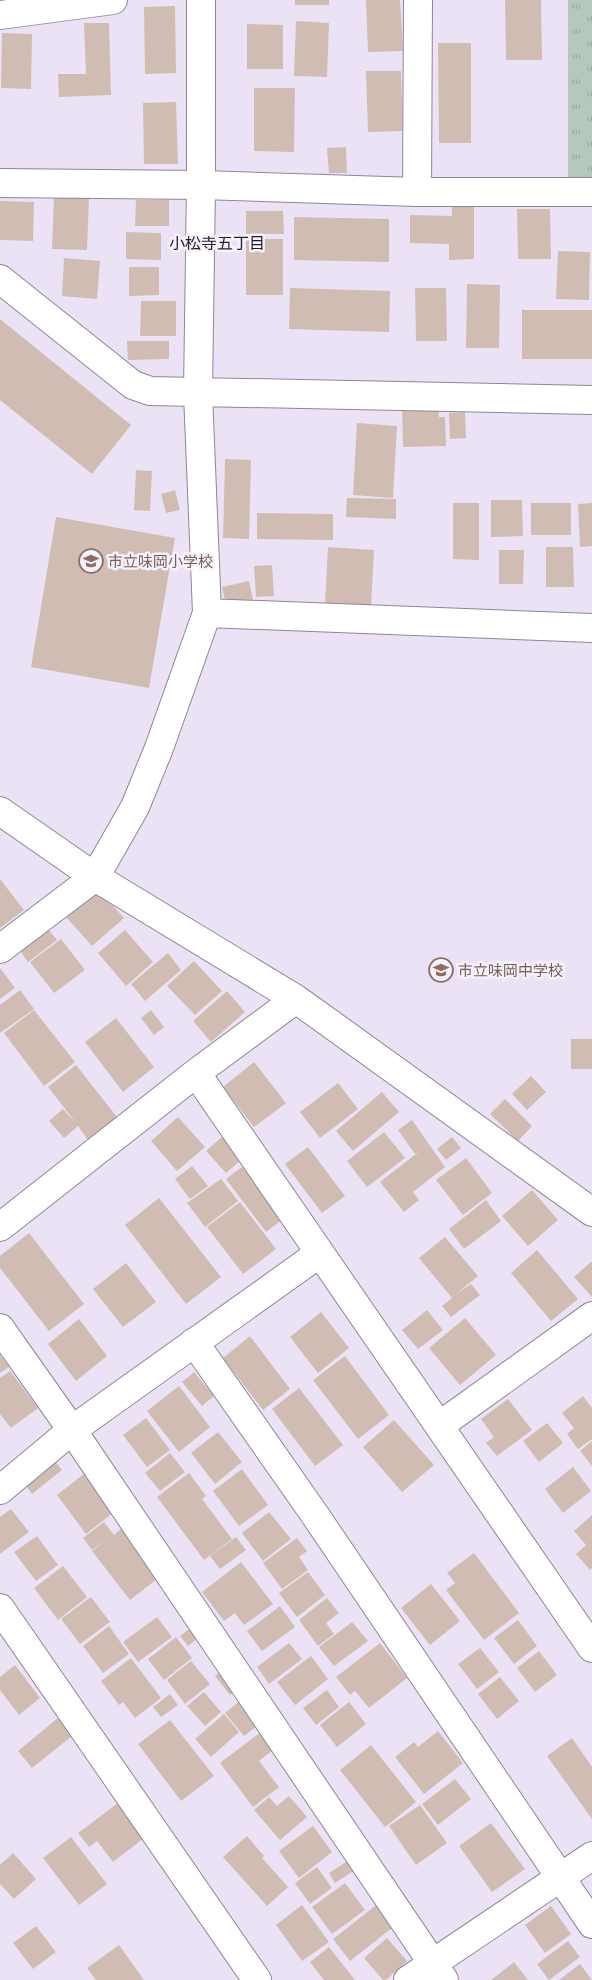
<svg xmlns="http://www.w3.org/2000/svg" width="592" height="1980" viewBox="0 0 592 1980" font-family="'Archivo Narrow','Noto Sans JP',sans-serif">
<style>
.park{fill:url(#park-tufts)}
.building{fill:#d1bcb4}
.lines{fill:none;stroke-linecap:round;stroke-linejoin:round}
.minor-casing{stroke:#8e8697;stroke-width:30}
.minor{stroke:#fff;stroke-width:28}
.labels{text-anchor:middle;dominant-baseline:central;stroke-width:5;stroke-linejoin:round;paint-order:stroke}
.education-label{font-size:15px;fill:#785e54;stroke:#f7f1fd;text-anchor:start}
.neighbourhood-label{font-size:16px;fill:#201d23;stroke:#f7f1fd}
</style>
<defs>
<pattern id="park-tufts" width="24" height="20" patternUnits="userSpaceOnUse" patternTransform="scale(1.25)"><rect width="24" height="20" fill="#b4c9bc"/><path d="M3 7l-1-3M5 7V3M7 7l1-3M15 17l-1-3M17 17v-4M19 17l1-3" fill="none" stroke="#9aaca1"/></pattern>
</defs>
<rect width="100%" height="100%" fill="#ebe3f5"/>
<path class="park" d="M568,0H592V184H568Z"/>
<path class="building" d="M295,0H329V5H295Z
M366,0H400L403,51L368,52Z
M505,0H541L542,60H506Z
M175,6L176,73L145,74L144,7Z
M296,21L329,23L327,77L294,76Z
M84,23H109L111,95L59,97L58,74H86Z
M247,24L283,25V69H247Z
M2,33L32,34L31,89L1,88Z
M438,43H471V143H439Z
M366,71H401L403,131L368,132Z
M254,88H295L294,152L254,151Z
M176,102L178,164H144L143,103Z
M346,147L347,173H329L327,148Z
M54,197L89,198L87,250L52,249Z
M452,198H474V259L449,260V244L410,243V215L452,216Z
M136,200H169V226H135Z
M0,201L34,202L33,241L0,240Z
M517,209H550L551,259H518Z
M246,211H283L284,234H246Z
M294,217L389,219V262L294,260Z
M126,232L161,233V260L126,259Z
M246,239H283V295H246Z
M558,251L590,252L589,300L556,299Z
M64,258L100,261L97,299L62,296Z
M129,267H159V295L129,296Z
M467,284L500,285L499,348H466Z
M290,288L390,291L389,332L289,329Z
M415,288H446L447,341H416Z
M141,301H176V336H140Z
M522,310H592V359H522Z
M0,319L131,425L92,474L0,400Z
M127,341H169V359L128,360Z
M402,406H438L439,417H445L446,446L403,447Z
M465,412L466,438L450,439L449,413Z
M357,423L397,426L393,498L353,495Z
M225,459L251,460L249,539L223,538Z
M136,470L152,471L150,511L134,510Z
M175,490L180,510L166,513L161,494Z
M347,498L396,499V519L346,517Z
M491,500H522L523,536L491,537Z
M453,503H479V560L453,559Z
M531,503H571V535H531Z
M592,503V546L580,547L578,504Z
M257,513L333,514V540L257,539Z
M56,517L175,538L149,688L31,667Z
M328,547L374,550L371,606L325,604Z
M546,547H573L574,587H546Z
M499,550H524L523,584H499Z
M272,565L274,596L256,597L254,566Z
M249,581L254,604L227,609L222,587Z
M0,879L24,910L0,928Z
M98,889L124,918L92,946L66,917Z
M44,924L57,940L28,962L16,945Z
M125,930L153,962L126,986L98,953Z
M61,939L85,970L54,993L30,962Z
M168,953L181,970L145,1001L131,984Z
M194,961L222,991L195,1015L167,986Z
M0,968L15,988L0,999Z
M20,990L34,1009L0,1033V1005Z
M227,991L245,1012L211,1042L193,1021Z
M34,1010L75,1062L44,1086L4,1033Z
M151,1010L164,1027L154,1035L141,1018Z
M116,1018L154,1067L123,1092L85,1042Z
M571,1039H592V1069H571Z
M254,1062L286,1103L254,1127L223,1087Z
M76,1065L117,1117L88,1140L78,1126L64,1138L49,1121L63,1109L76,1123L48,1087Z
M531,1076L546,1092L527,1110L512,1094Z
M338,1083L358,1109L320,1138L300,1112Z
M382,1092L399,1112L353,1151L336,1131Z
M505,1099L532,1126L518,1141L490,1114Z
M178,1117L205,1147L177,1171L151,1141Z
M412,1120L445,1167L413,1192L419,1200L404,1212L380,1182L421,1150L415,1154L398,1130Z
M384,1132L405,1158L367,1187L347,1161Z
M222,1137L241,1160L226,1173L206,1151Z
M452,1137L461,1148L446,1160L437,1149Z
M308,1147L345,1196L322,1213L285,1164Z
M466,1158L492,1193L463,1215L436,1180Z
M192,1166L208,1186L190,1199L175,1179Z
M242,1167L283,1219L266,1232L226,1179Z
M221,1179L238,1201L205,1227L187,1203Z
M532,1190L558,1220L528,1246L502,1216Z
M159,1198L221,1277L186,1304L125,1225Z
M486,1200L501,1221L464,1249L449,1229Z
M240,1202L276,1249L243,1274L207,1227Z
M29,1233L84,1304L49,1331L0,1268V1256Z
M445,1237L478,1276L454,1296L471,1284L480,1295L451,1317L442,1306L452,1298L419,1258Z
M537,1250L578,1299L551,1321L511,1273Z
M592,1261V1297L574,1277Z
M126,1263L156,1302L123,1327L93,1289Z
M427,1310L443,1330L418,1349L402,1330Z
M321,1312L349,1348L318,1373L290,1337Z
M465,1318L496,1355L460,1385L429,1348Z
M79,1319L107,1356L76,1381L48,1344Z
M250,1336L290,1389L263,1410L223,1358Z
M0,1355L9,1367L0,1373Z
M345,1356L389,1415L358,1439L313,1380Z
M10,1371L38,1408L11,1428L0,1414V1378Z
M194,1372L214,1396L202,1406L182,1382Z
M179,1386L210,1427L179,1452L147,1411Z
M299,1388L343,1445L315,1466L272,1409Z
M583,1396L592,1408V1439L578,1449L567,1434L574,1428L562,1413Z
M508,1399L532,1430L497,1456L486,1443L494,1437L481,1419Z
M146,1418L170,1450L147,1467L123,1435Z
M394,1420L434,1465L402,1492L363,1447Z
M547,1423L563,1443L539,1462L523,1441Z
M218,1432L242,1462L215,1484L191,1453Z
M592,1441V1466L580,1451Z
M170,1453L185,1472L160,1491L145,1473Z
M55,1461L62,1470L32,1494L25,1484Z
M573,1467L591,1491L563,1513L545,1489Z
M242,1469L268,1505L239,1526L213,1491Z
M89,1470L118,1509L86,1534L57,1495Z
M189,1473L206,1496L202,1499L232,1539L204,1560L157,1497Z
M11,1509L29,1532L0,1554V1517Z
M269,1512L291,1539L263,1561L242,1533Z
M592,1515V1568L590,1570L576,1554L586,1545L574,1531Z
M104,1522L114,1535L128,1523L166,1572L130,1600L92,1551L107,1539L92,1550L83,1538Z
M37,1536L58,1565L36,1581L14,1552Z
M236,1537L246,1550L220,1569L210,1556Z
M297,1538L307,1551L299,1557L308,1570L282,1589L263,1563Z
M474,1553L519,1613L484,1640L446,1590L455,1583L447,1573Z
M241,1562L273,1604L244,1625L235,1613L224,1621L202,1592Z
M63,1566L87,1597L58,1620L34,1588Z
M308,1572L325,1595L297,1617L279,1593Z
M431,1584L460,1621L430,1645L401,1608Z
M91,1597L110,1622L80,1644L61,1619Z
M327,1598L339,1613L326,1623L334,1634L318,1646L299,1620Z
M280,1606L295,1627L262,1651L247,1631Z
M157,1617L172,1637L138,1662L123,1642Z
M518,1620L537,1646L514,1664L494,1638Z
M352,1622L368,1641L334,1666L319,1647Z
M197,1623L205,1633L188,1646L180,1636Z
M109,1626L129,1654L103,1673L83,1646Z
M176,1637L192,1658L164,1680L148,1659Z
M289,1643L302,1659L269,1684L257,1667Z
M380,1643L407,1678L369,1708L355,1691L350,1695L336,1677Z
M480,1648L499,1672L477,1689L458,1664Z
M539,1651L557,1675L535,1692L517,1668Z
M311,1656L328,1679L295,1705L277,1682Z
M131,1658L161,1698L135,1718L123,1702L119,1705L101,1681Z
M191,1661L210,1684L185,1704L167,1680Z
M15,1665L40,1698L19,1715L0,1690V1677Z
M224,1669L239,1688L230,1695L215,1676Z
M500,1677L519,1701L497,1719L478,1694Z
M327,1690L339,1707L316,1725L303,1708Z
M204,1692L221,1712L205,1726L187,1706Z
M170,1694L178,1705L161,1717L153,1707Z
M242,1699L261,1723L244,1736L225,1713Z
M349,1702L366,1724L337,1747L320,1725Z
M224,1714L239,1732L211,1757L195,1739Z
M58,1718L72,1736L32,1768L18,1751Z
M170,1720L214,1776L181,1801L138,1744Z
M265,1729L278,1746L259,1761L279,1787L253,1807L220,1763Z
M438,1731L463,1763L424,1794L395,1757L414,1742L418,1747Z
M572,1738L592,1767V1819L547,1756Z
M371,1745L416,1802L385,1827L340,1770Z
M455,1779L471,1799L438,1825L422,1804Z
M289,1796L307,1817L280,1840L254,1810L269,1797L277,1806Z
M118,1803L144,1838L113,1862L97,1841L89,1847L78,1833Z
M420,1805L447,1843L416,1865L389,1826Z
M491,1823L525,1869L492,1892L459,1846Z
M313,1826L332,1852L299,1878L279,1851Z
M247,1836L264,1856L262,1858L288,1887L267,1906L223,1857Z
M71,1837L107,1884L79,1905L43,1858Z
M13,1853L36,1879L14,1899L0,1884V1865Z
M349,1860L355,1870L335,1883L329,1873Z
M317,1867L332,1888L310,1904L295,1883Z
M345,1883L365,1910L332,1934L312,1907Z
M384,1899L401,1921L350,1961L333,1939Z
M302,1905L329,1942L302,1961L276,1925Z
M551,1906L571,1934L545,1953L525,1925Z
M36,1926L56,1952L33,1969L13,1943Z
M387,1938L407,1961L386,1980H383L364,1958Z
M568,1941L580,1957L549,1980L537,1964Z
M119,1945L144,1980H96L87,1968Z
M329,1947L355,1980H324L310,1962Z
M514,1962L528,1980H491Z
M580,1964L592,1980H559Z"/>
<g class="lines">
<g class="minor-casing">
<path id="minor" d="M0,15L113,0
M0,183L201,185L417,192H592
M417,192L418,0
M0,279L133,385L150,391L592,400
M207,613L592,628
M0,811L95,877L296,999L592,1212
M0,949L95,877L135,807L159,748L207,613L198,393L201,185V0
M196,1073L592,1648
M0,1227L196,1073L296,999
M0,1328L72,1430L444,1980
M194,1342L315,1515L592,1924
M439,1426L592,1316
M0,1490L72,1430L320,1253
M0,1608L257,1980
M408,1980L592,1856"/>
</g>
<use href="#minor" class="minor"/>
</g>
<defs>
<g id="school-ring" transform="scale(1.25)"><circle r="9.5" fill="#f7f1fd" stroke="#8d6e63" stroke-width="1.5"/><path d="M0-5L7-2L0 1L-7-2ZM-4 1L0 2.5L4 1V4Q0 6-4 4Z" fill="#8d6e63"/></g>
</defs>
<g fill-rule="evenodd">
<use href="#school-ring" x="91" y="561"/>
<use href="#school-ring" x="441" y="970"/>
</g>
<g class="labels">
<g class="education-label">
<text x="108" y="561">市立味岡小学校</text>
<text x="458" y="970">市立味岡中学校</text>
</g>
<g class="neighbourhood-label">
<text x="217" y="243">小松寺五丁目</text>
</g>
</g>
</svg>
